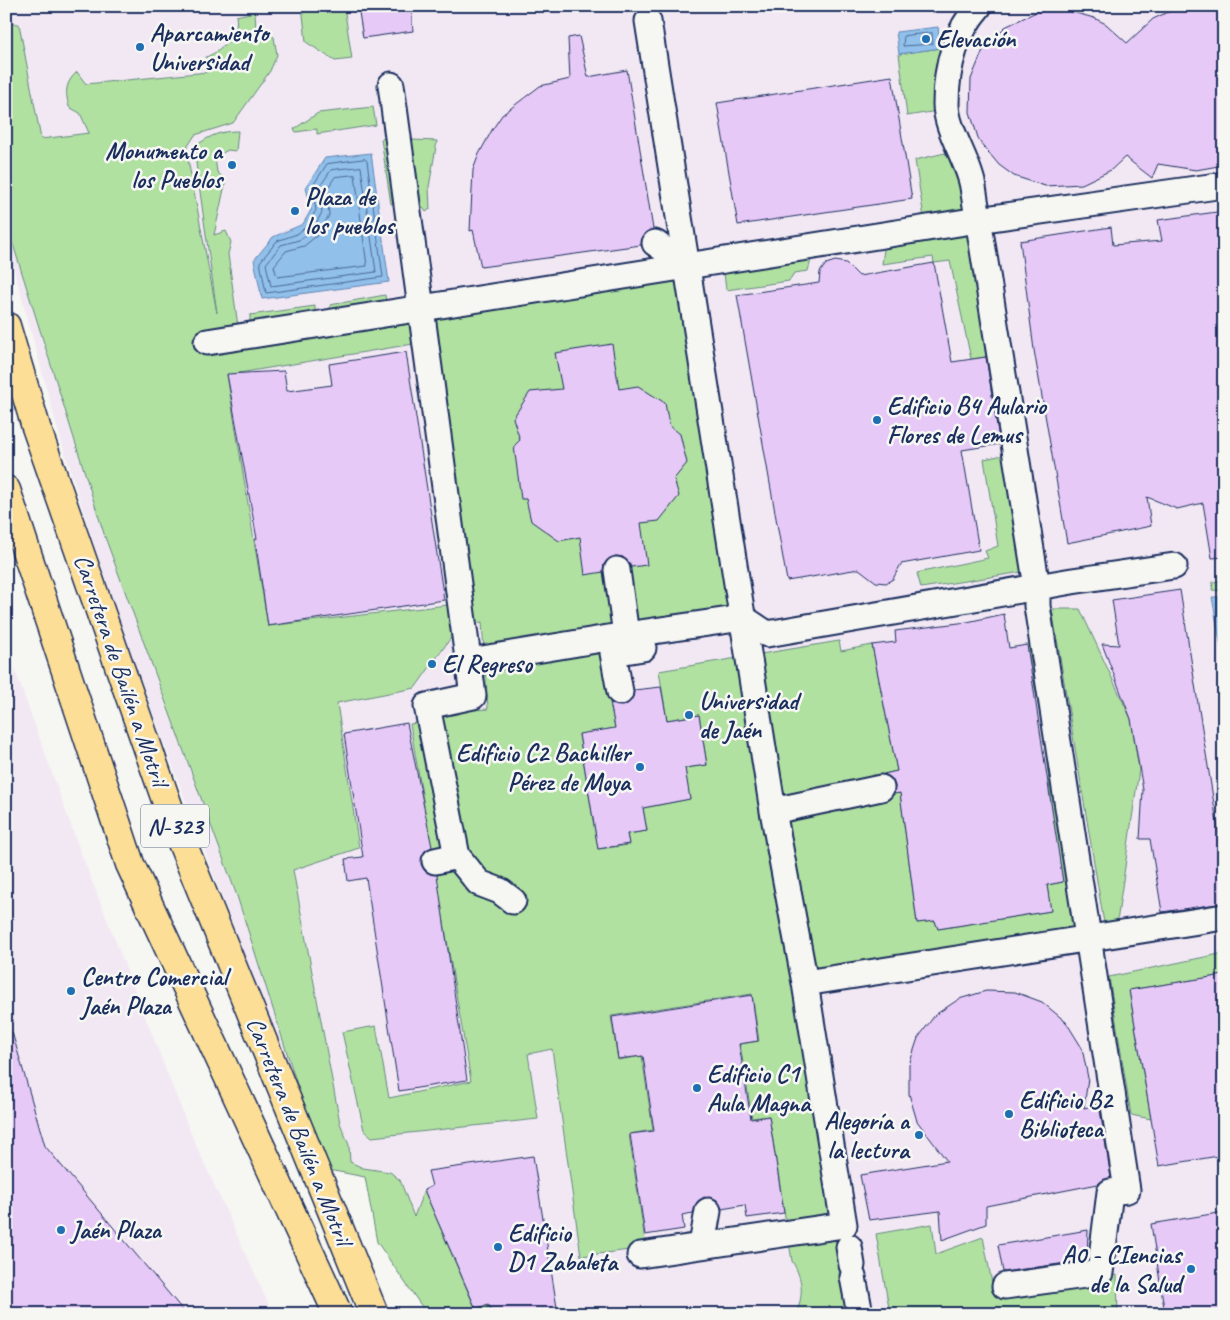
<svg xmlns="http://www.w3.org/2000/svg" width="1230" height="1320" viewBox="0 0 1230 1320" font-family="Caveat,sans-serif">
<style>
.built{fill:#f2e8f4}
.green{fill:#b1e1a1;stroke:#668880}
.water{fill:#91c0eb;stroke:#6286b3}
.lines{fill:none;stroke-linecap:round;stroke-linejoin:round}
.shore{stroke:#4a6996;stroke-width:1}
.building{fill:#e7c9f7;stroke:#1b2f5e}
.street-casing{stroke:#1b2f5e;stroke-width:29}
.primary-casing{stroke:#1b2f5e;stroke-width:31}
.street{stroke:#f6f6f2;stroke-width:25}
.primary{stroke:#fdde96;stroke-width:28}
.poi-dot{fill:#1f6fb2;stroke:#f6f6f2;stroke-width:2}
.labels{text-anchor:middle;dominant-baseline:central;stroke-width:5;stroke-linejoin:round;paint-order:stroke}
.shield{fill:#f6f6f2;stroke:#5d6b8a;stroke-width:1}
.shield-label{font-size:24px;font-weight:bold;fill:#1b2f5e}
.poi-label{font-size:25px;font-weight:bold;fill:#1b2f5e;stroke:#f6f6f2;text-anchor:start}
.street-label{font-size:25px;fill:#1b2f5e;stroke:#f6f6f2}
</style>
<rect width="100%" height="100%" fill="#f6f6f2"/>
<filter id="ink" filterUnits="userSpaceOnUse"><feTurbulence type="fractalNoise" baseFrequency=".02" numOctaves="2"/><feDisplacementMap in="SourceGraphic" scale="10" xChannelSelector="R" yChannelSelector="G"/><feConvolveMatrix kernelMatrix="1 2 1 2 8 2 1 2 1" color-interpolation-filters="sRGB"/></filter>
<g filter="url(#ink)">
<path class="built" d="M6,6H1224V1314H427L377,1242L365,1177L324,1169L117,618L59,434L6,240Z
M6,645L79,848L191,1134L273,1314H6Z"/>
<path class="green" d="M302,6H344L352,59L335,61L306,42Z
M255,12L256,32L274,37L277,55L270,71L233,123L195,135L186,149L217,313L195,156L197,145C211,135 221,131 238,131L236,151L228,150L215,157L217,172L226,180L214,235L226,231L231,242L228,254L238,326L220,329L225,353L416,323L419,343L227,375L268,626L473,602L434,318L681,280L731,612L611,632L609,695L615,728L579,735L598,849L629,845L627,834L647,831L643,808L689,799L685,768L707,765L699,715L667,720L659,671L839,641L841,651L872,645L897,771L880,775L883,795L900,793L917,923L935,921L938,929L1050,911L1047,885L1063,882L1053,823L1046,752L1052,751L1048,723L1042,724L1027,645H1038L1084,928L803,972L835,1236L848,1314H796C804,1294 803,1279 792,1261L769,1116L752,1118L740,1044L759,1041L752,994L611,1016L618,1060L642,1056L653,1130L629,1134L646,1248L581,1256L552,1049L528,1054L538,1119L372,1137L364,1130L342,1032L376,1026L389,1098L471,1081L410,724L422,722L450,760L442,712L488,709L482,622L460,625L415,688L337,703L359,848L293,870L340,1123L349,1145L350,1162L363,1168L390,1172L400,1180L414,1217L424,1190L475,1308L489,1304L494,1314H427L377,1242L365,1177L324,1169L237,896L105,537L6,222V23L19,24L41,139L89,133L80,113L69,107C65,92 65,83 77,72L86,84L208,72L206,57C223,50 240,35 236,16Z
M941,48V57L933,87L937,111L907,116L899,54Z
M373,107L376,125L317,134V129L296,132L294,129L318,113Z
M386,138L398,202L391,204L381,139Z
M412,140L437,141L429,187L430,209L426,212L421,205Z
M945,153L958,172L963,210L924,218L915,160Z
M969,229L986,357L971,359L950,261L934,263L933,257L882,264L884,249Z
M811,260L808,271L794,273L789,281L726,290L724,273Z
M385,295L386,302L330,311V305Z
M315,306V313L250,322V315Z
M1004,455L1022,572L921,588L917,573L988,558L985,551L998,546L984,459Z
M1224,580V591L1212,590L1213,582Z
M1052,609H1080L1131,719L1139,770L1117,922L1104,923Z
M1224,953V975L1129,990L1151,1119L1131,1115L1109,977Z
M932,1224L936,1254L983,1237L994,1293L1117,1275L1118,1314H890L876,1234Z"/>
<path class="water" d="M938,27L941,48L899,54L896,32Z
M371,153L389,282L262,299L254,260L273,237L303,224L311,210L306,187L325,158Z
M1212,597H1224V664Z"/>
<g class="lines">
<path class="shore" d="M932,33L933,44L903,46L904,36Z
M365,159L367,161L383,277L266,293L260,262L277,241L297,234L307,226L316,210L312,187L327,164Z
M361,167L376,272L271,286L266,264L281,245L299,240L313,230L322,212L319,188L331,170Z
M355,175L367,266L277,277L274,266L286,251L304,246L319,234L329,215L327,189L335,177Z"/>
</g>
<path class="building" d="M358,6H411L413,31L363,38Z
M1194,8L1224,13V165L1196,170L1158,164L1152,178L1125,157L1111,170L1082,184L1045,186L1014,176L999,165L979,141L970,112L971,79L983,50L1005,27L1036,12L1065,10L1094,18L1106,24L1127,43L1153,19L1168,12Z
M579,36L588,77L627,70L653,229L644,234L641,245L481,267L473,230L470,231L473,170L479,154L492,130L502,115L515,105L540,86L570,79L568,38Z
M892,76L912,199L738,225L717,103Z
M1224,211V557L1212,558L1203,503L1177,509L1147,497L1151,526L1067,543L1034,350L1020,241L1111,227L1113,245L1162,241L1158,220Z
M835,261L846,263L859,276L934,263L952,362L986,357L1000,444L962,450L979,550L901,564L893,579L886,583L876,582L859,569L787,581L737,295L819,283L820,272L826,264Z
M612,344L619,389L638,386L665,403L669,425L680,434L687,463L674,479L679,496L659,521L641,523L647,565L631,567L623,557L615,556L604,564L603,572L585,575L580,537L559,541L531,521L526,499H521L514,446L520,440L513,418L530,392L562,389L555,353Z
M406,352L444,600L268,626L255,539H257L227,374L284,371L287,391L332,385L329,364Z
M1180,590L1224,867V903L1162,912L1150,839H1140L1143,790L1131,719L1102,644L1119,645L1112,600Z
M1004,614L1009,648L1027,645L1063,882L1047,885L1051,911L938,929L935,921L917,923L900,793L894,794L895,786L892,779L884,774L897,771L872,645L896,642L895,631L967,622Z
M661,687L667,720L699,715L707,765L685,768L690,799L643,808L647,831L627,834L629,844L598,849L579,734L615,728L610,702L623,706L633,697L634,690Z
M407,723L432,847L425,851L421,864L425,871L437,875L467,1080L399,1091L366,878L348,881L345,859L363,857L344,734Z
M1224,975V1155L1159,1166L1129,990Z
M986,991L1015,992L1042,1002L1066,1022L1082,1048L1088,1078L1084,1108L1099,1104L1111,1177L1098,1184L986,1206V1224L942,1240L940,1211L869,1220L860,1175L947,1161L917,1121L909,1094V1065L918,1038L935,1015L959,999Z
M752,995L758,1041L739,1044L751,1119L769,1116L784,1213L747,1218L745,1205L722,1209L717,1200L704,1197L697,1202L693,1213L682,1215L684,1229L645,1235L630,1134L654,1131L643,1056L618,1059L612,1017Z
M12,1032L45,1146L186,1314H6V1033Z
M533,1156L558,1314H494L488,1304L476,1309L424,1190L432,1186L428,1171Z
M1224,1212V1314H1165L1151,1224Z
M1088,1230L1087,1260L1003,1272L998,1245Z"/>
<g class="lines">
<g class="street-casing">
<path id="street" d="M979,6C955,33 946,68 946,104C946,130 969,161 973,187C994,320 1016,454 1037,587V606L1127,1190L1110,1192L1100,1273L1005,1286
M391,85L473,696L427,706L457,856L479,883L500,891L513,901
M655,243L688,266
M207,342L978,220L1224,185
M617,570L626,635
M470,661L626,635L743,618L767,634L1072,581L1174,566
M620,692L613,653L643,648
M773,811L881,788
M435,861L457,856
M805,983L1224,917
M702,1245L708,1211
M849,1247L852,1265
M640,1255L844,1225L805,983L773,811L648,21
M853,1277L860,1314"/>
</g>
<g class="primary-casing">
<path id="primary" d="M6,326L36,427L174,823L374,1314
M6,490L130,864L338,1314"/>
</g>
<use href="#street" class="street"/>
<use href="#primary" class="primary"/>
</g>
</g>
<g class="poi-dot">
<circle cx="926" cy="39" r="5"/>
<circle cx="140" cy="47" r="5"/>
<circle cx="232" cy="165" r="5"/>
<circle cx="295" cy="211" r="5"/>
<circle cx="877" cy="420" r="5"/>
<circle cx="432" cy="664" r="5"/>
<circle cx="689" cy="715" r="5"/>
<circle cx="640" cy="767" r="5"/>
<circle cx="71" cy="991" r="5"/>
<circle cx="697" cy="1088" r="5"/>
<circle cx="1009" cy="1114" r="5"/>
<circle cx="919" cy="1135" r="5"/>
<circle cx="61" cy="1230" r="5"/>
<circle cx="498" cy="1247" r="5"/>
<circle cx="1191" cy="1269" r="5"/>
</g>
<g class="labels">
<rect class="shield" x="141" y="804.5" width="68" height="43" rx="4"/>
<g class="shield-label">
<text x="175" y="826">N-323</text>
</g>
<g class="poi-label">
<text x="150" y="33">Aparcamiento<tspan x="150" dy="29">Universidad</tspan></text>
<text x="936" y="39">Elevación</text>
<text x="222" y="151" text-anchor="end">Monumento a<tspan x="222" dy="29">los Pueblos</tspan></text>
<text x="305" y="197">Plaza de<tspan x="305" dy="29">los pueblos</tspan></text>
<text x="887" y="406">Edificio B4 Aulario<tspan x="887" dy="29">Flores de Lemus</tspan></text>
<text x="442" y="664">El Regreso</text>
<text x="699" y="701">Universidad<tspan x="699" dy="29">de Jaén</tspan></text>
<text x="630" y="753" text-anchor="end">Edificio C2 Bachiller<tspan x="630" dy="29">Pérez de Moya</tspan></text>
<text x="81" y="977">Centro Comercial<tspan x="81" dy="29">Jaén Plaza</tspan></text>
<text x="707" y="1074">Edificio C1<tspan x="707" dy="29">Aula Magna</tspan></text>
<text x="1019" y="1100">Edificio B2<tspan x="1019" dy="29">Biblioteca</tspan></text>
<text x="909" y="1121" text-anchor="end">Alegoría a<tspan x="909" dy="29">la lectura</tspan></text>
<text x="71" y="1230">Jaén Plaza</text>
<text x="508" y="1233">Edificio<tspan x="508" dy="29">D1 Zabaleta</tspan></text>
<text x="1181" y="1255" text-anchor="end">A0 - CIencias<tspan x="1181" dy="29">de la Salud</tspan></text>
</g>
<g class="street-label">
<text transform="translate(121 670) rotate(71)">Carretera de Bailén a Motril</text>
<text transform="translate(299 1131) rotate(68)">Carretera de Bailén a Motril</text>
</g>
</g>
<rect width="1230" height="1320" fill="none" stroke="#f6f6f2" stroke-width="25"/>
<rect x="12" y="12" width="1205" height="1295" fill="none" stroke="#1b2f5e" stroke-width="2" filter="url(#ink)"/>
</svg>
